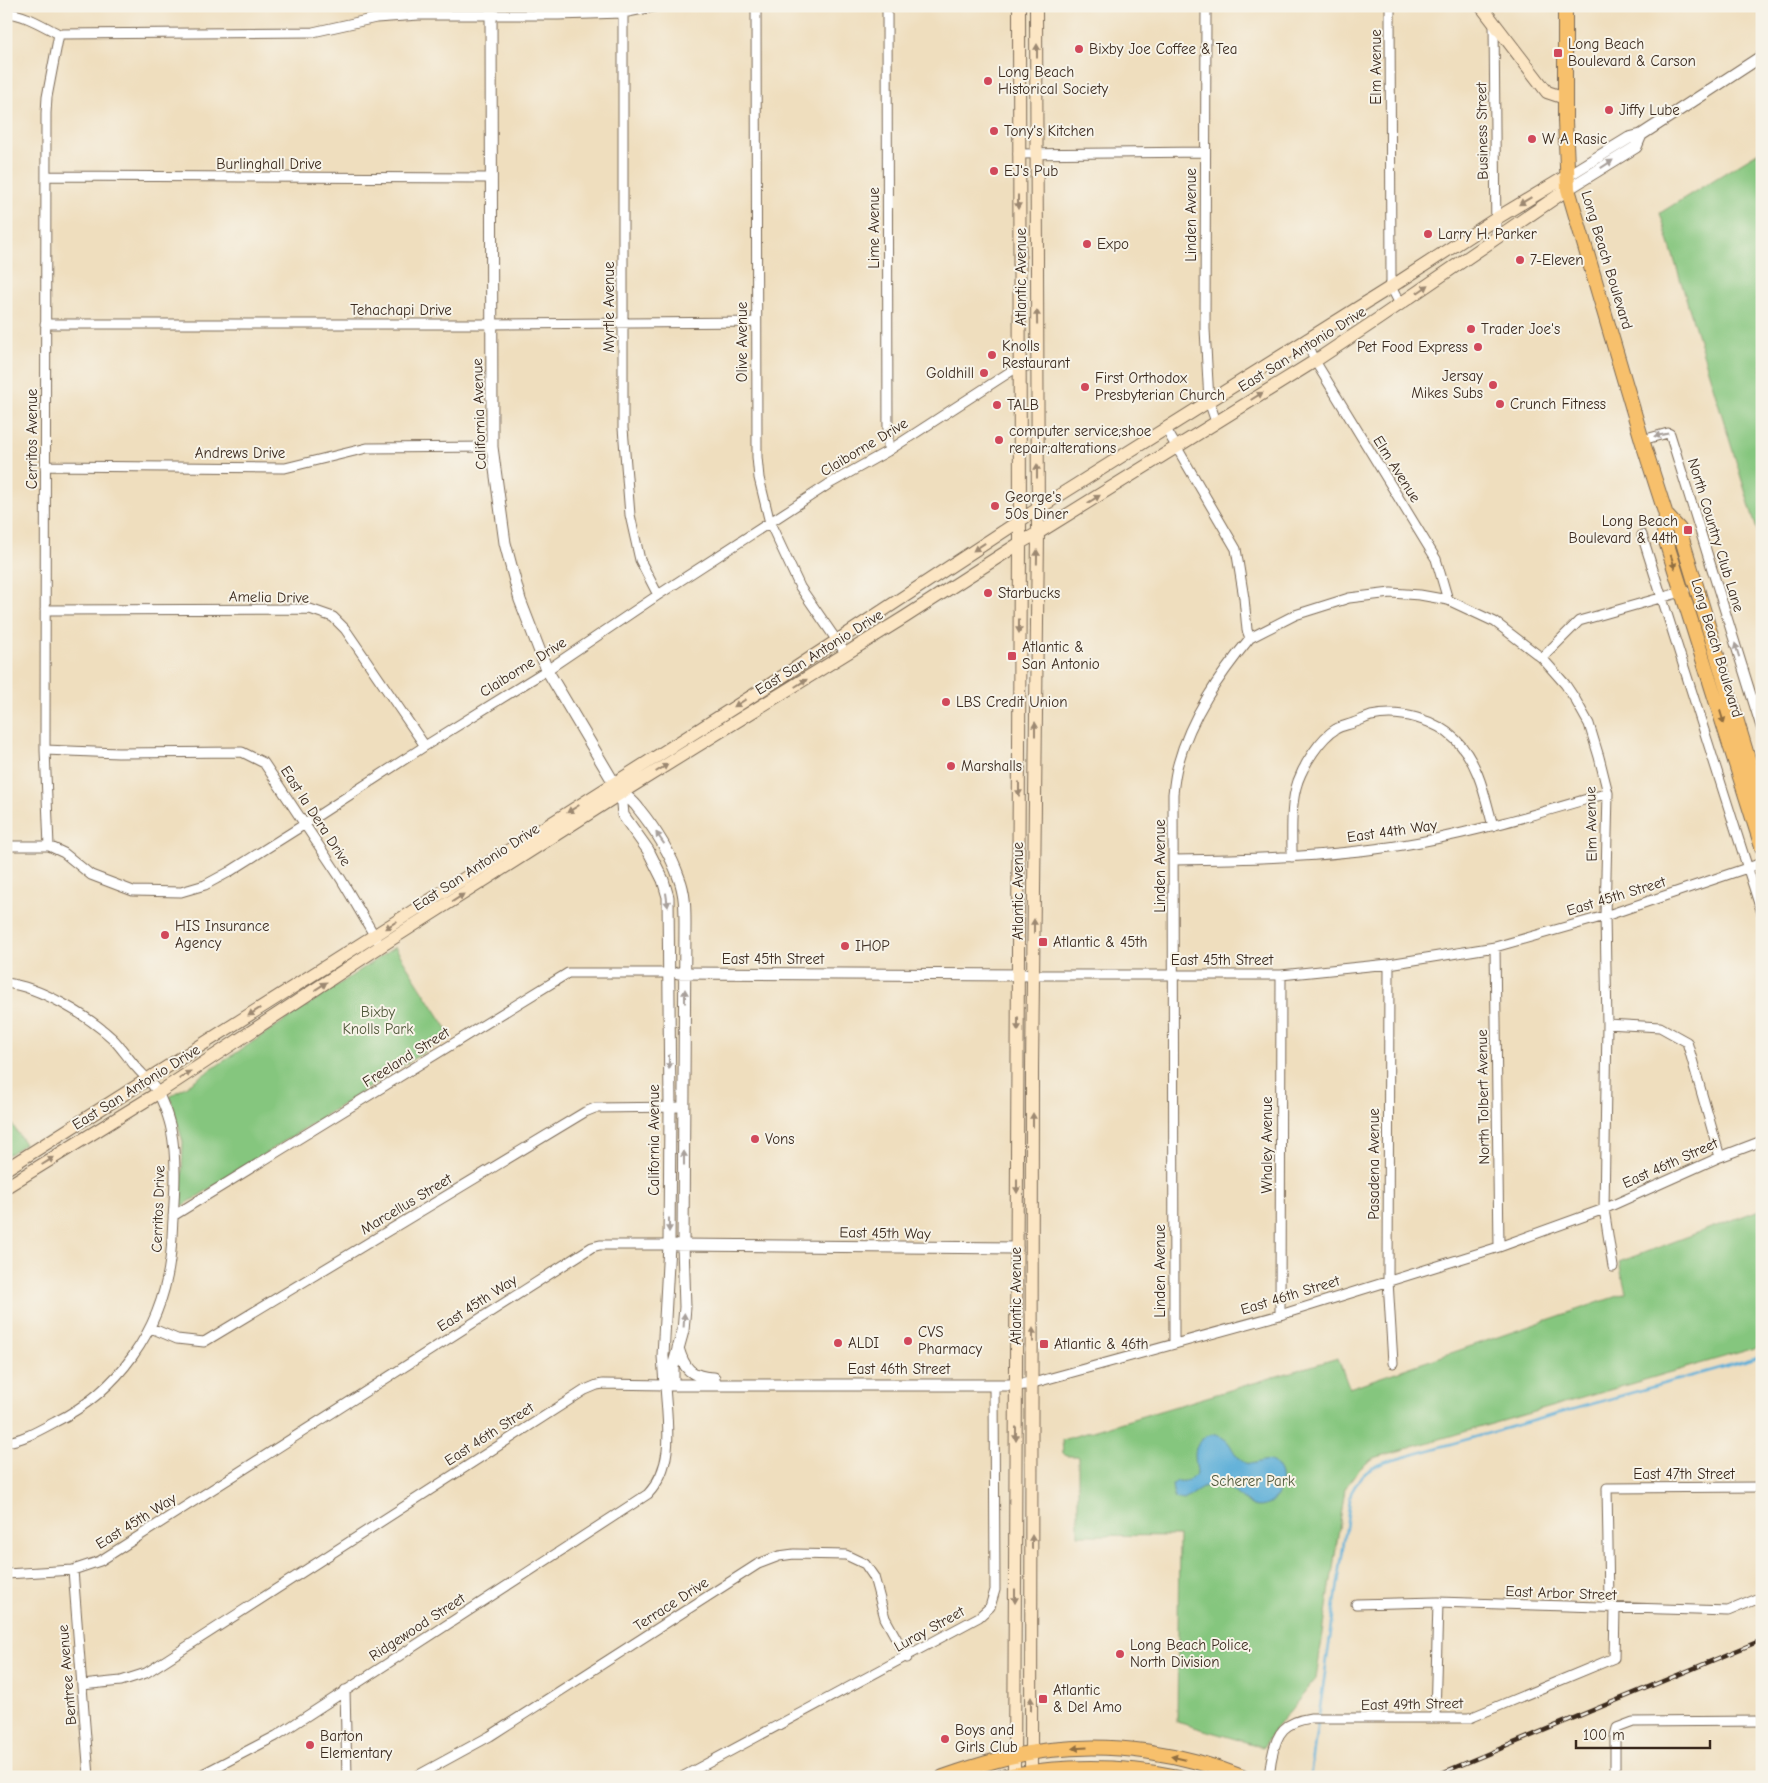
<svg xmlns="http://www.w3.org/2000/svg" width="1768" height="1783" viewBox="0 0 1768 1783" font-family="'Comic Neue',sans-serif">
<style>
.green{fill:#85c67e;stroke:#60784e}
.water{fill:#5dafd8;stroke:#4c6c7b}
.lines{fill:none;stroke-linecap:round;stroke-linejoin:round}
.stream{stroke:#5dafd8;stroke-width:2.5}
.minor-casing{stroke:#7a6956;stroke-width:11}
.tertiary-casing{stroke:#7a6956;stroke-width:13}
.secondary-casing{stroke:#7a6956;stroke-width:14}
.primary-casing{stroke:#7a6956;stroke-width:16}
.minor{stroke:#fff;stroke-width:9}
.tertiary{stroke:#fff;stroke-width:11}
.secondary{stroke:#fce6c4;stroke-width:12}
.primary{stroke:#f7c06c;stroke-width:14}
.rail-casing{stroke:#3b2a1e;stroke-width:4.5}
.rail{stroke:#f7f3e8;stroke-width:2.5;stroke-dasharray:8;stroke-linecap:butt}
.oneway{fill:#9c8871}
.oneway2{fill:#a79f9a}
.oneway3{fill:#906e41}
.poi-dot{fill:#d1495b;stroke:#f7f3e8;stroke-width:2}
.labels{text-anchor:middle;dominant-baseline:central;stroke-width:4;stroke-linejoin:round;paint-order:stroke}
.poi-label{font-size:15px;fill:#3b2a1e;stroke:#f7f3e8;text-anchor:start}
.street-label{font-size:15px;fill:#3b2a1e;stroke:#f7f3e8}
.park-label{font-size:15px;fill:#51593b;stroke:#f7f3e8}
</style>
<rect width="100%" height="100%" fill="#f7f3e8"/>
<filter id="ink" filterUnits="userSpaceOnUse"><feTurbulence type="fractalNoise" baseFrequency=".02" numOctaves="2"/><feDisplacementMap in="SourceGraphic" scale="10" xChannelSelector="R" yChannelSelector="G"/><feConvolveMatrix kernelMatrix="1 2 1 2 8 2 1 2 1" color-interpolation-filters="sRGB"/></filter>
<filter id="wash" filterUnits="userSpaceOnUse"><feTurbulence type="fractalNoise" baseFrequency=".0096" numOctaves="4" result="noise"/><feDisplacementMap in="SourceGraphic" scale="20" xChannelSelector="R" yChannelSelector="G"/><feGaussianBlur stdDeviation="1.12" result="paint"/><feColorMatrix in="noise" values="0 0 0 0 0 0 0 0 0 0 0 0 0 0 0 0 0 1.4 0 .05"/><feComposite in="paint" operator="in"/></filter>
<g filter="url(#wash)">
<rect width="100%" height="100%" fill="#efdebe"/>
<path class="green" d="M1762,150V546L1660,213Z
M395,947L451,1035L181,1207L183,1142L170,1097Z
M6,1115L25,1144L6,1156Z
M1762,1209V1346L1374,1458C1360,1467 1353,1475 1345,1489L1316,1679L1274,1730L1263,1747L1177,1722L1179,1536L1078,1535V1456H1066L1063,1453L1062,1440L1338,1358L1349,1388L1626,1293L1619,1262Z"/>
<path class="water" d="M1212,1434C1234,1439 1228,1449 1242,1461C1254,1471 1269,1449 1279,1470C1282,1475 1282,1482 1280,1488C1279,1494 1274,1501 1269,1504C1248,1517 1235,1483 1215,1484C1203,1485 1194,1494 1184,1500L1174,1498L1172,1485L1177,1481C1186,1482 1191,1480 1197,1473C1195,1455 1190,1442 1212,1434Z"/>
<g class="lines">
<path class="stream" d="M1310,1777L1351,1493C1360,1476 1366,1470 1383,1463L1762,1356"/>
</g>
</g>
<g filter="url(#ink)">
<g class="lines">
<g class="minor-casing">
<path id="minor" d="M756,6L757,457L759,478L770,523L800,587L846,654
M887,6L888,451
M1206,6L1205,329L1209,401L1216,422
M1390,6L1391,287L1400,304
M6,13C25,14 43,26 59,34L313,32L376,18L419,15H558L623,13L658,6
M623,13V428L630,515L640,560L658,595
M1494,23L1496,238
M1018,154L1205,152
M46,176L491,178
M45,324H491L756,322
M1306,339L1315,361L1436,559L1448,600L1495,622L1542,658L1565,684L1575,699L1589,724L1599,757L1608,793L1605,916L1607,1024L1604,1209L1613,1267
M1166,429L1236,549L1244,598L1247,630L1250,638C1219,676 1191,716 1178,764C1175,774 1174,784 1173,794L1174,1344
M1642,440L1668,433L1670,434L1762,730
M45,466L285,468L367,448L492,447
M1642,535L1762,913
M45,610L310,609L333,617L345,629L425,746
M1250,638L1295,615L1349,598L1391,593L1420,595L1448,600
M1542,658L1579,621L1685,591
M45,750L118,753L242,752L264,763L341,879L377,940
M6,846H49L64,853L91,875L133,891L181,892L205,885L229,872L305,824L425,746L547,670L658,595L829,484L888,451L1019,366H1037
M49,846L45,750L46,113L47,97L59,34
M1292,857C1292,832 1290,804 1298,781C1304,765 1320,738 1336,729C1341,726 1348,725 1353,723C1359,721 1365,718 1371,716C1400,710 1435,719 1456,740C1479,763 1485,797 1493,826
M1174,860C1256,859 1339,857 1420,842C1484,830 1546,811 1608,793
M1495,947L1499,1247
M1389,964L1388,1281L1393,1363
M1033,975H1281L1389,964L1495,947L1605,916L1762,863
M6,983C40,987 87,1015 112,1038C121,1047 128,1058 136,1067C143,1075 153,1084 158,1093C163,1102 169,1119 171,1129C177,1159 175,1189 173,1219C172,1233 172,1246 170,1260C161,1331 118,1391 55,1422C40,1430 23,1440 6,1442
M1607,1024L1660,1027L1687,1042L1720,1157
M173,1216L568,973H669
M1280,1315L1281,975
M151,1328L177,1339L204,1342L585,1112L595,1108L684,1107
M1033,1383L1280,1315L1499,1247L1604,1209L1720,1157L1762,1141
M73,1570L89,1777
M6,1574L73,1570L100,1561L592,1247L600,1245H669
M1356,1604L1438,1602L1728,1611L1762,1597
M82,1685L121,1681L146,1673L585,1390L597,1385L603,1384L665,1385C667,1423 676,1464 648,1494L276,1736L197,1777
M345,1690L347,1777
M1435,1718L1438,1602
M415,1777L490,1736L758,1564L779,1556L794,1554L846,1555L865,1564L874,1577L885,1618L907,1658
M682,1777L979,1617L990,1607L995,1590L994,1385
M1268,1777C1271,1770 1270,1764 1272,1757C1277,1731 1285,1722 1311,1718H1470L1614,1658L1615,1608L1609,1601L1607,1488L1762,1487
M1615,1777V1736L1617,1728L1633,1722L1762,1721"/>
</g>
<g class="tertiary-casing">
<path id="tertiary" d="M491,6L492,447L505,543L520,600L547,670L614,783C622,795 631,798 638,808C655,829 670,852 679,878C685,893 685,909 685,924L683,1245L685,1307L683,1331L673,1367V1385
M1567,176L1629,138L1641,135L1762,56
M1568,189L1636,147L1641,135
M621,793L623,815L648,850L663,880L668,897L670,1107L669,1245L663,1356L665,1385H1016L1033,1383
M678,973L1033,975
M676,1245L1017,1248
M678,1348C684,1369 691,1377 714,1378"/>
</g>
<g class="secondary-casing">
<path id="secondary" d="M1481,6L1547,92L1565,98
M6,1169L771,684L1036,510L1391,287L1497,218L1567,176
M6,1187L158,1093L381,946L621,793L905,617L1020,543L1038,533L1315,361L1378,319L1568,189
M1014,1777L1020,543L1019,6
M1031,1777L1032,1069L1038,533L1036,6"/>
</g>
<g class="primary-casing">
<path id="primary" d="M1565,6V121L1568,189L1642,440L1666,515L1679,529L1762,805
M1666,515L1664,535L1762,847
M943,1777C978,1765 1013,1754 1050,1750C1114,1742 1182,1753 1242,1777
M1001,1777C1060,1765 1120,1765 1179,1777"/>
</g>
<use href="#minor" class="minor"/>
<use href="#tertiary" class="tertiary"/>
<use href="#secondary" class="secondary"/>
<use href="#primary" class="primary"/>
<g class="rail-casing">
<path id="rail" d="M1432,1777L1762,1640"/>
</g>
<use href="#rail" class="rail"/>
</g>
<defs><path id="oneway-solid" d="M-6-.8H1V-3.2L6.5 0L1 3.2V.8H-6Z" transform="scale(1.25)"/></defs>
<g class="oneway">
<use href="#oneway-solid" transform="translate(1037 51) rotate(-90)"/>
<use href="#oneway-solid" transform="translate(1525 201) rotate(149)"/>
<use href="#oneway-solid" transform="translate(1018 202) rotate(90)"/>
<use href="#oneway-solid" transform="translate(1423 289) rotate(-35)"/>
<use href="#oneway-solid" transform="translate(1037 317) rotate(-91)"/>
<use href="#oneway-solid" transform="translate(1257 396) rotate(-32)"/>
<use href="#oneway-solid" transform="translate(1037 471) rotate(-90)"/>
<use href="#oneway-solid" transform="translate(1094 499) rotate(-32)"/>
<use href="#oneway-solid" transform="translate(979 547) rotate(146)"/>
<use href="#oneway-solid" transform="translate(1037 557) rotate(-89)"/>
<use href="#oneway-solid" transform="translate(1019 626) rotate(90)"/>
<use href="#oneway-solid" transform="translate(801 683) rotate(-32)"/>
<use href="#oneway-solid" transform="translate(740 703) rotate(148)"/>
<use href="#oneway-solid" transform="translate(1035 729) rotate(-90)"/>
<use href="#oneway-solid" transform="translate(662 768) rotate(-32)"/>
<use href="#oneway-solid" transform="translate(1019 789) rotate(90)"/>
<use href="#oneway-solid" transform="translate(573 809) rotate(148)"/>
<use href="#oneway-solid" transform="translate(458 898) rotate(-33)"/>
<use href="#oneway-solid" transform="translate(391 925) rotate(148)"/>
<use href="#oneway-solid" transform="translate(1034 926) rotate(-90)"/>
<use href="#oneway-solid" transform="translate(321 986) rotate(-33)"/>
<use href="#oneway-solid" transform="translate(254 1012) rotate(147)"/>
<use href="#oneway-solid" transform="translate(1018 1024) rotate(90)"/>
<use href="#oneway-solid" transform="translate(185 1075) rotate(-33)"/>
<use href="#oneway-solid" transform="translate(1033 1120) rotate(-90)"/>
<use href="#oneway-solid" transform="translate(48 1161) rotate(-32)"/>
<use href="#oneway-solid" transform="translate(1017 1186) rotate(90)"/>
<use href="#oneway-solid" transform="translate(1033 1335) rotate(-90)"/>
<use href="#oneway-solid" transform="translate(1016 1434) rotate(90)"/>
<use href="#oneway-solid" transform="translate(1032 1542) rotate(-90)"/>
<use href="#oneway-solid" transform="translate(1015 1596) rotate(90)"/>
<use href="#oneway-solid" transform="translate(1031 1704) rotate(-90)"/>
</g>
<g class="oneway2">
<use href="#oneway-solid" transform="translate(1607 164) rotate(-33)"/>
<use href="#oneway-solid" transform="translate(1661 435) rotate(169)"/>
<use href="#oneway-solid" transform="translate(1737 650) rotate(-107)"/>
<use href="#oneway-solid" transform="translate(660 838) rotate(-125)"/>
<use href="#oneway-solid" transform="translate(667 900) rotate(82)"/>
<use href="#oneway-solid" transform="translate(685 996) rotate(-90)"/>
<use href="#oneway-solid" transform="translate(669 1062) rotate(90)"/>
<use href="#oneway-solid" transform="translate(684 1158) rotate(-90)"/>
<use href="#oneway-solid" transform="translate(669 1225) rotate(90)"/>
<use href="#oneway-solid" transform="translate(684 1320) rotate(-87)"/>
</g>
<g class="oneway3">
<use href="#oneway-solid" transform="translate(1673 562) rotate(72)"/>
<use href="#oneway-solid" transform="translate(1722 717) rotate(73)"/>
<use href="#oneway-solid" transform="translate(1080 1748) rotate(177)"/>
<use href="#oneway-solid" transform="translate(1178 1758) rotate(-167)"/>
</g>
</g>
<g class="poi-dot">
<circle cx="1079" cy="49" r="5"/>
<rect x="1553" y="48" width="10" height="10" rx="2.5"/>
<circle cx="988" cy="81" r="5"/>
<circle cx="1609" cy="110" r="5"/>
<circle cx="994" cy="131" r="5"/>
<circle cx="1532" cy="139" r="5"/>
<circle cx="994" cy="171" r="5"/>
<circle cx="1428" cy="234" r="5"/>
<circle cx="1087" cy="244" r="5"/>
<circle cx="1520" cy="260" r="5"/>
<circle cx="1471" cy="329" r="5"/>
<circle cx="1478" cy="347" r="5"/>
<circle cx="992" cy="355" r="5"/>
<circle cx="984" cy="373" r="5"/>
<circle cx="1493" cy="385" r="5"/>
<circle cx="1085" cy="387" r="5"/>
<circle cx="1500" cy="404" r="5"/>
<circle cx="997" cy="405" r="5"/>
<circle cx="999" cy="440" r="5"/>
<circle cx="995" cy="506" r="5"/>
<rect x="1683" y="525" width="10" height="10" rx="2.5"/>
<circle cx="988" cy="593" r="5"/>
<rect x="1007" y="651" width="10" height="10" rx="2.5"/>
<circle cx="946" cy="702" r="5"/>
<circle cx="951" cy="766" r="5"/>
<circle cx="165" cy="935" r="5"/>
<rect x="1038" y="937" width="10" height="10" rx="2.5"/>
<circle cx="845" cy="946" r="5"/>
<circle cx="755" cy="1139" r="5"/>
<circle cx="908" cy="1341" r="5"/>
<circle cx="838" cy="1343" r="5"/>
<rect x="1039" y="1339" width="10" height="10" rx="2.5"/>
<circle cx="1120" cy="1654" r="5"/>
<rect x="1038" y="1694" width="10" height="10" rx="2.5"/>
<circle cx="945" cy="1739" r="5"/>
<circle cx="310" cy="1745" r="5"/>
</g>
<g class="labels">
<g class="poi-label">
<text x="1568" y="44">Long Beach<tspan x="1568" dy="17">Boulevard &amp; Carson</tspan></text>
<text x="1089" y="49">Bixby Joe Coffee &amp; Tea</text>
<text x="998" y="72">Long Beach<tspan x="998" dy="17">Historical Society</tspan></text>
<text x="1619" y="110">Jiffy Lube</text>
<text x="1004" y="131">Tony's Kitchen</text>
<text x="1542" y="139">W A Rasic</text>
<text x="1004" y="171">EJ's Pub</text>
<text x="1438" y="234">Larry H. Parker</text>
<text x="1097" y="244">Expo</text>
<text x="1530" y="260">7-Eleven</text>
<text x="1481" y="329">Trader Joe's</text>
<text x="1002" y="346">Knolls<tspan x="1002" dy="17">Restaurant</tspan></text>
<text x="1468" y="347" text-anchor="end">Pet Food Express</text>
<text x="974" y="373" text-anchor="end">Goldhill</text>
<text x="1483" y="376" text-anchor="end">Jersay<tspan x="1483" dy="17">Mikes Subs</tspan></text>
<text x="1095" y="378">First Orthodox<tspan x="1095" dy="17">Presbyterian Church</tspan></text>
<text x="1510" y="404">Crunch Fitness</text>
<text x="1007" y="405">TALB</text>
<text x="1009" y="431">computer service;shoe<tspan x="1009" dy="17">repair;alterations</tspan></text>
<text x="1005" y="497">George's<tspan x="1005" dy="17">50s Diner</tspan></text>
<text x="1678" y="521" text-anchor="end">Long Beach<tspan x="1678" dy="17">Boulevard &amp; 44th</tspan></text>
<text x="998" y="593">Starbucks</text>
<text x="1022" y="647">Atlantic &amp;<tspan x="1022" dy="17">San Antonio</tspan></text>
<text x="956" y="702">LBS Credit Union</text>
<text x="961" y="766">Marshalls</text>
<text x="175" y="926">HIS Insurance<tspan x="175" dy="17">Agency</tspan></text>
<text x="1053" y="942">Atlantic &amp; 45th</text>
<text x="855" y="946">IHOP</text>
<text x="765" y="1139">Vons</text>
<text x="918" y="1332">CVS<tspan x="918" dy="17">Pharmacy</tspan></text>
<text x="848" y="1343">ALDI</text>
<text x="1054" y="1344">Atlantic &amp; 46th</text>
<text x="1130" y="1645">Long Beach Police,<tspan x="1130" dy="17">North Division</tspan></text>
<text x="1053" y="1690">Atlantic<tspan x="1053" dy="17">&amp; Del Amo</tspan></text>
<text x="955" y="1730">Boys and<tspan x="955" dy="17">Girls Club</tspan></text>
<text x="320" y="1736">Barton<tspan x="320" dy="17">Elementary</tspan></text>
</g>
<g class="street-label">
<text transform="translate(1376 67) rotate(-90)">Elm Avenue</text>
<text transform="translate(1482 131) rotate(-91)">Business Street</text>
<text x="269" y="164">Burlinghall Drive</text>
<text transform="translate(1191 215) rotate(-90)">Linden Avenue</text>
<text transform="translate(874 228) rotate(-90)">Lime Avenue</text>
<text transform="translate(1607 260) rotate(73)">Long Beach Boulevard</text>
<text transform="translate(1021 277) rotate(-90)">Atlantic Avenue</text>
<text transform="translate(609 307) rotate(-90)">Myrtle Avenue</text>
<text x="401" y="310">Tehachapi Drive</text>
<text transform="translate(742 342) rotate(-90)">Olive Avenue</text>
<text transform="translate(1302 349) rotate(-32)">East San Antonio Drive</text>
<text transform="translate(479 414) rotate(-92)">California Avenue</text>
<text transform="translate(32 439) rotate(-90)">Cerritos Avenue</text>
<text transform="translate(864 447) rotate(-31)">Claiborne Drive</text>
<text x="240" y="453">Andrews Drive</text>
<text transform="translate(1397 469) rotate(58)">Elm Avenue</text>
<text transform="translate(1716 535) rotate(73)">North Country Club Lane</text>
<text transform="translate(269 597) rotate(1)">Amelia Drive</text>
<text transform="translate(1717 648) rotate(73)">Long Beach Boulevard</text>
<text transform="translate(819 652) rotate(-32)">East San Antonio Drive</text>
<text transform="translate(523 667) rotate(-32)">Claiborne Drive</text>
<text transform="translate(316 816) rotate(57)">East la Dera Drive</text>
<text transform="translate(1591 824) rotate(-91)">Elm Avenue</text>
<text transform="translate(1392 831) rotate(-8)">East 44th Way</text>
<text transform="translate(1160 866) rotate(-90)">Linden Avenue</text>
<text transform="translate(476 867) rotate(-33)">East San Antonio Drive</text>
<text transform="translate(1018 891) rotate(-90)">Atlantic Avenue</text>
<text transform="translate(1616 896) rotate(-17)">East 45th Street</text>
<text x="773" y="959">East 45th Street</text>
<text x="1222" y="960">East 45th Street</text>
<text transform="translate(406 1057) rotate(-32)">Freeland Street</text>
<text transform="translate(136 1087) rotate(-32)">East San Antonio Drive</text>
<text transform="translate(1483 1097) rotate(-91)">North Tolbert Avenue</text>
<text transform="translate(654 1140) rotate(-90)">California Avenue</text>
<text transform="translate(1267 1145) rotate(-90)">Whaley Avenue</text>
<text transform="translate(1670 1163) rotate(-24)">East 46th Street</text>
<text transform="translate(1374 1164) rotate(-90)">Pasadena Avenue</text>
<text transform="translate(406 1204) rotate(-31)">Marcellus Street</text>
<text transform="translate(158 1209) rotate(-88)">Cerritos Drive</text>
<text transform="translate(885 1233) rotate(1)">East 45th Way</text>
<text transform="translate(1160 1271) rotate(-90)">Linden Avenue</text>
<text transform="translate(1290 1295) rotate(-17)">East 46th Street</text>
<text transform="translate(1016 1296) rotate(-90)">Atlantic Avenue</text>
<text transform="translate(477 1303) rotate(-33)">East 45th Way</text>
<text x="899" y="1369">East 46th Street</text>
<text transform="translate(489 1434) rotate(-33)">East 46th Street</text>
<text x="1684" y="1474">East 47th Street</text>
<text transform="translate(136 1521) rotate(-32)">East 45th Way</text>
<text transform="translate(1561 1593) rotate(2)">East Arbor Street</text>
<text transform="translate(671 1604) rotate(-33)">Terrace Drive</text>
<text transform="translate(417 1627) rotate(-33)">Ridgewood Street</text>
<text transform="translate(929 1629) rotate(-29)">Luray Street</text>
<text transform="translate(67 1675) rotate(-95)">Bentree Avenue</text>
<text transform="translate(1412 1704) rotate(-1)">East 49th Street</text>
</g>
<g class="park-label">
<text x="378" y="1012">Bixby<tspan x="378" dy="17">Knolls Park</tspan></text>
<text x="1253" y="1481">Scherer Park</text>
</g>
</g>
<rect width="1768" height="1783" fill="none" stroke="#f7f3e8" stroke-width="25"/>
<path d="M1576 1740v8h134v-8" fill="none" stroke="#3b2a1e" stroke-width="2.5"/>
<text x="1583" y="1740" font-size="15" fill="#3b2a1e" stroke="#f7f3e8" stroke-width="4" paint-order="stroke">100 m</text>
</svg>
